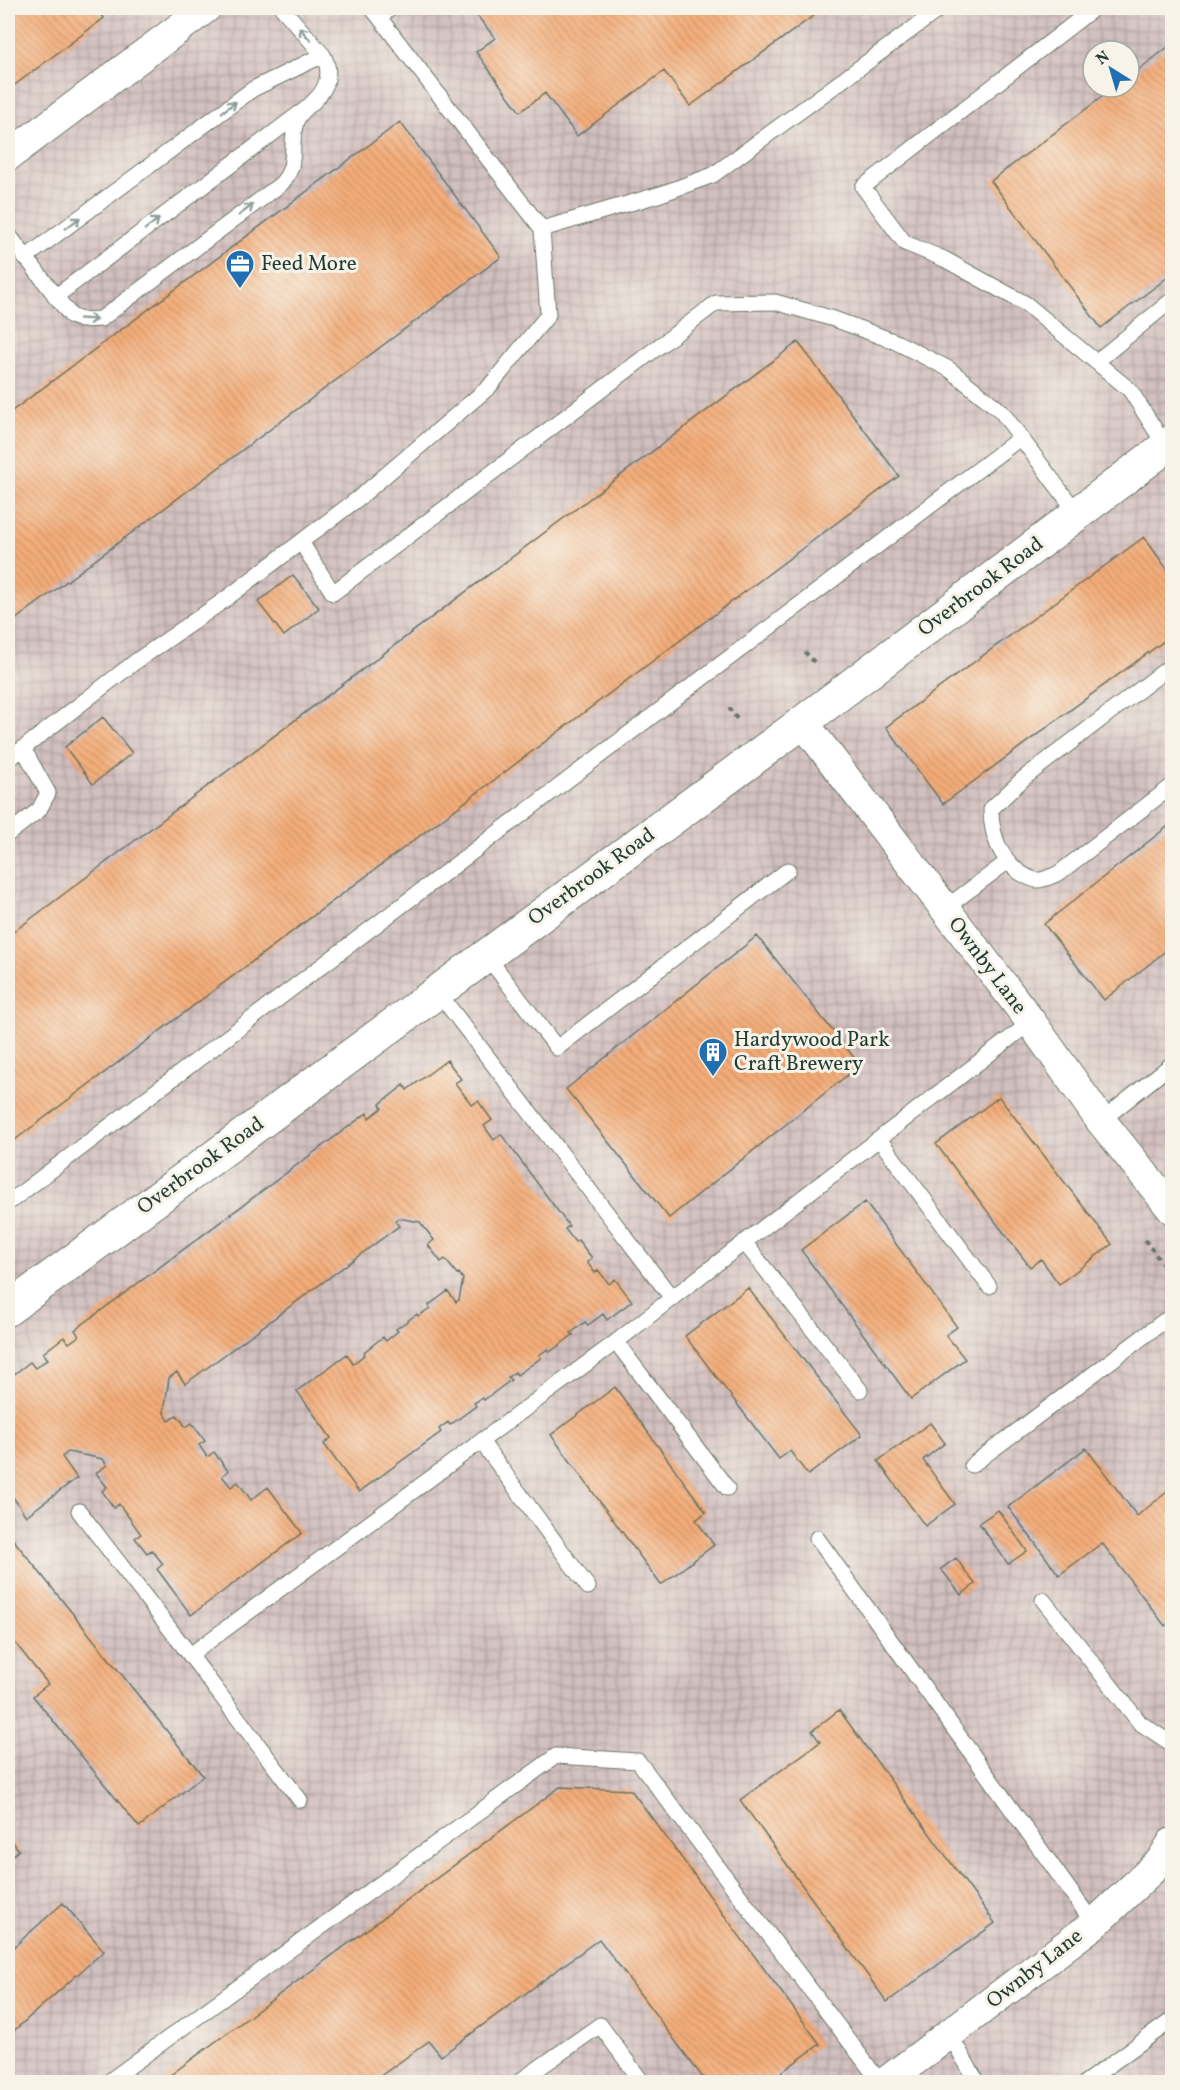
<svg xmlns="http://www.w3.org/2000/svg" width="1180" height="2090" viewBox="0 0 1180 2090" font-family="Vollkorn,serif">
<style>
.industrial{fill:url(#industrial-grid);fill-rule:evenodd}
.building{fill:url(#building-back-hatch)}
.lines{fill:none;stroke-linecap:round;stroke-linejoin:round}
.lane-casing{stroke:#6a7566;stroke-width:17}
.street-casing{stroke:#6a7566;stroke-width:32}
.secondary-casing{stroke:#6a7566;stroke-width:35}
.path{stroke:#6a7566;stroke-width:4;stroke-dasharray:4.5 4.5;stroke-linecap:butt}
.lane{stroke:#fff;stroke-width:15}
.street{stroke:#fff;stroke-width:30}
.secondary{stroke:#fff;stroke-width:33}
.oneway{stroke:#8f9e9a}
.labels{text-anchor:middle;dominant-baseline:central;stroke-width:6;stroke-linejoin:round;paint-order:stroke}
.poi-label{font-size:21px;fill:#1f3d34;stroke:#f7f3e8;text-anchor:start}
.street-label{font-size:21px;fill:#1f3d34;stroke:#f7f3e8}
</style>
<defs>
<pattern id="industrial-grid" width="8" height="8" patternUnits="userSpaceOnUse" patternTransform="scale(1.5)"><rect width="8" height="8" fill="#d2bfc0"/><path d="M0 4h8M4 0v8" fill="none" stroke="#aa9c9d"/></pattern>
<pattern id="building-back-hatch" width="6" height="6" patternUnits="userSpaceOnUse" patternTransform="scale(1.5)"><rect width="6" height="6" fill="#f5ad79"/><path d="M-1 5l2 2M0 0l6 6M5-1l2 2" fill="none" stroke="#c68e64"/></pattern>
</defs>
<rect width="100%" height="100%" fill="#f7f3e8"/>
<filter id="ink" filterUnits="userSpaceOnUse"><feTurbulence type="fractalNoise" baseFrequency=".0167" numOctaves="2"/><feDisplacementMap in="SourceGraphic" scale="12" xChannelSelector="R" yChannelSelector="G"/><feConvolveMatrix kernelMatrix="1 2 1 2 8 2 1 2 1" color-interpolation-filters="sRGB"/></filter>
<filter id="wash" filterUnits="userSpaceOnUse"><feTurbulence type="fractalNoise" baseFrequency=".008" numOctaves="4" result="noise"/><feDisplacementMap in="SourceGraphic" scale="24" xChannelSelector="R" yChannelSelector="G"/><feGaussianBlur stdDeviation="1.35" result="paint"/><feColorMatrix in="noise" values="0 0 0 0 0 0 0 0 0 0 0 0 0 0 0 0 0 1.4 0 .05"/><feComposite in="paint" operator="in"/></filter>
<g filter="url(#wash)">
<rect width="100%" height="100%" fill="#f4ddc2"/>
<path class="industrial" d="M8,8H1172V2082H8ZM1093,51H1129V87H1093Z"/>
<g id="blocks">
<path class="building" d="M8,8H97L104,18L8,90Z
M471,8H824L690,106L664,71L577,136L545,93L520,112L476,52L495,38Z
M1172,44V274L1101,328L991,181L1115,87H1129V77Z
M400,122L501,257L8,625V414Z
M798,342L899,476L8,1145V936Z
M1144,537L1172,576V635L943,804L886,727Z
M293,575L319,608L284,636L258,602Z
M103,717L132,753L93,784L65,747Z
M1172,823V946L1104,1000L1044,924Z
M757,936L860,1065L669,1218L566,1089Z
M447,1060L461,1079L455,1083L472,1105L478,1101L492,1120L484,1126L494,1140L501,1134L569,1226L565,1229L575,1242L578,1240L592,1258L587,1262L595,1273L598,1270L609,1284L615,1279L632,1301L607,1320L603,1314L588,1325L585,1322L571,1333L573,1335L550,1352L548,1349L539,1355L541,1358L517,1375L515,1372L508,1377L511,1380L484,1400L482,1398L474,1403L476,1406L450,1425L448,1422L439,1429L441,1432L359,1492L324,1444L331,1438L297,1391L347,1354L353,1364L365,1354L364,1352L383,1337L386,1341L398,1331L396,1329L417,1314L418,1316L430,1308L429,1305L448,1291L456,1302L459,1300L463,1279L459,1273L457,1274L445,1259L441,1262L428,1245L434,1240L420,1222L398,1218L395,1221L399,1226L185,1384L177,1372L169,1378L164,1413L169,1421L177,1415L186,1427L192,1423L205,1441L199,1445L207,1457L214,1452L228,1471L222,1476L231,1487L238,1482L251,1500L268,1487L302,1533L191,1615L157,1569L163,1564L152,1550L147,1553L135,1538L141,1534L119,1504L114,1508L102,1491L107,1487L96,1473L107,1465L103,1459L68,1452L62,1457L77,1478L26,1516L8,1490V1379L30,1362L35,1368L48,1359L43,1353L64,1337L69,1343L79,1336L75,1330L367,1113L369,1118L382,1108L380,1104L404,1085L407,1090Z
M999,1097L1112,1244L1059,1284L1041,1259L1030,1267L936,1144Z
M865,1202L957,1327L946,1335L965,1359L911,1399L801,1250Z
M748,1288L862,1435L808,1475L790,1451L779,1459L685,1336Z
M615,1387L706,1512L696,1520L714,1545L661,1585L551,1435Z
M930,1423L945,1443L923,1460L955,1504L925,1526L878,1461Z
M1086,1448L1137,1516L1172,1488V1620L1165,1626L1102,1543L1059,1575L1008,1507Z
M998,1510L1027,1551L1008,1564L979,1523Z
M8,1533L203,1776L139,1827L33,1696L48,1684L8,1634Z
M956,1558L975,1584L961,1595L941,1569Z
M839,1710L995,1923L887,2002L740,1800L820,1742L812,1731Z
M560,1787L631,1790L820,2044L768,2082H706L599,1939L441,2056L429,2041L372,2082H161Z
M8,1837L19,1850L8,1859Z
M63,1903L104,1951L8,2036V1952Z"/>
</g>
</g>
<g filter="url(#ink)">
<use href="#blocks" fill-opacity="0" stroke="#6a7566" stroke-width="1.5"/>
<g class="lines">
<g class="lane-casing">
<path id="lane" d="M1094,8L863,187L905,243L944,259L1026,304L1130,390L1166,447
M379,17L391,8
M542,229L661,194L713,175L941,8
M8,234L71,316L81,320L101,319L281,184C299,165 289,145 296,122C299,112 308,108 314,101C328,88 332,71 323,55L282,8
M25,258L253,89L323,55
M55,297L300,113
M1096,362L1172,300
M301,542L333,593L716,303L775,302L834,319L896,342L949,369L1001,411L1077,513
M1172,665L1024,778L991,809C991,835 999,856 1019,872C1024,875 1030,879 1036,880C1043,881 1052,876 1059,873L1172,786
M8,760L135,662L223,601L360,497L489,387L548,315L542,229L372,8
M8,834L39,810L48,793L23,748
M944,909L1007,862
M486,955L557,1048L788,870
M437,991L672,1298L1031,1022
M1101,1121L1172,1064
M879,1139L989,1286
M8,1203L1020,438
M744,1242L860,1390
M672,1298L616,1342L727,1488
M481,1441L588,1587
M972,1465L1164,1321L1172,1318
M79,1511L190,1655
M817,1538L1094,1924
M1043,1600L1140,1723L1172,1744
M300,1800L190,1655L616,1342
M950,2035L977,2082
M108,2082L556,1756L638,1761L880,2082
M519,2082L600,2025L642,2082
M1086,2082L1172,2020"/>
</g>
<g class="street-casing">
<path id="street" d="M8,156L206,8
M803,722L1031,1022L1101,1121L1172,1209
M886,2082L1094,1924L1161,1861L1172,1843"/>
</g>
<g class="secondary-casing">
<path id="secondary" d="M8,1309L803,722L1172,442"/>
</g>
<path class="path" d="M805,652L815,663
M729,708L737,719
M1145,1240L1172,1277"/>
<use href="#lane" class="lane"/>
<use href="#street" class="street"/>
<use href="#secondary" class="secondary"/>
</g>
<defs><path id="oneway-shaft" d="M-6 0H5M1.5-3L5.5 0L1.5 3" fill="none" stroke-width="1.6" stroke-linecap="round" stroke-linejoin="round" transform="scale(1.5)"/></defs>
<g class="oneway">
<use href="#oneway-shaft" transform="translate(305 34) rotate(-131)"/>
<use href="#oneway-shaft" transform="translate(229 107) rotate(-37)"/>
<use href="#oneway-shaft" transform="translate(246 210) rotate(-37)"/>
<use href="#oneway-shaft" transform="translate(73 223) rotate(-37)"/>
<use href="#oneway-shaft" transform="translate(152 224) rotate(-37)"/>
<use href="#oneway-shaft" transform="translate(88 319) rotate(3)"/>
</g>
</g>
<defs>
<g id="office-pin" transform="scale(1.5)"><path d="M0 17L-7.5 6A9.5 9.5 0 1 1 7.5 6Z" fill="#1f6fb2" stroke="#f7f3e8"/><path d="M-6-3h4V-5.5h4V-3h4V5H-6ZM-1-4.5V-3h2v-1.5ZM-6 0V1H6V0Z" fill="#fff"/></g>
<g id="building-pin" transform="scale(1.5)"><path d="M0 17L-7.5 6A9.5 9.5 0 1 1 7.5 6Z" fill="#1f6fb2" stroke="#f7f3e8"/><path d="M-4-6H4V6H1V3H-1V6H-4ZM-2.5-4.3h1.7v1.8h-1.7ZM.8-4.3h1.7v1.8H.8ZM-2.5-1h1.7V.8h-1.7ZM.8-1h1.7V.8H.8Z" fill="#fff"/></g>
</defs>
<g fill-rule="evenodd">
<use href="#office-pin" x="240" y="264"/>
<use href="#building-pin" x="713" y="1052"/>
</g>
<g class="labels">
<g class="poi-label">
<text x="261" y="264">Feed More</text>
<text x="734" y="1040">Hardywood Park<tspan x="734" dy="24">Craft Brewery</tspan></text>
</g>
<g class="street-label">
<text transform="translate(981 587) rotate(-37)">Overbrook Road</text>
<text transform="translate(592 877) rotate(-36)">Overbrook Road</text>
<text transform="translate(987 966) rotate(53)">Ownby Lane</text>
<text transform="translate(201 1166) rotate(-36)">Overbrook Road</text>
<text transform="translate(1035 1969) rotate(-38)">Ownby Lane</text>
</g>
</g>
<rect width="1180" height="2090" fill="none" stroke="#f7f3e8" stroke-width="30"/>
<g transform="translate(1111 69) rotate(323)"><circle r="28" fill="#f7f3e8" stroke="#a1aaa0" stroke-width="1.5"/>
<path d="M0-4.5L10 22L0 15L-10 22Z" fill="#1f6fb2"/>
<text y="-9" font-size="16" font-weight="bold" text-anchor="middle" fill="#1f3d34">N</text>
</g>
</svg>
